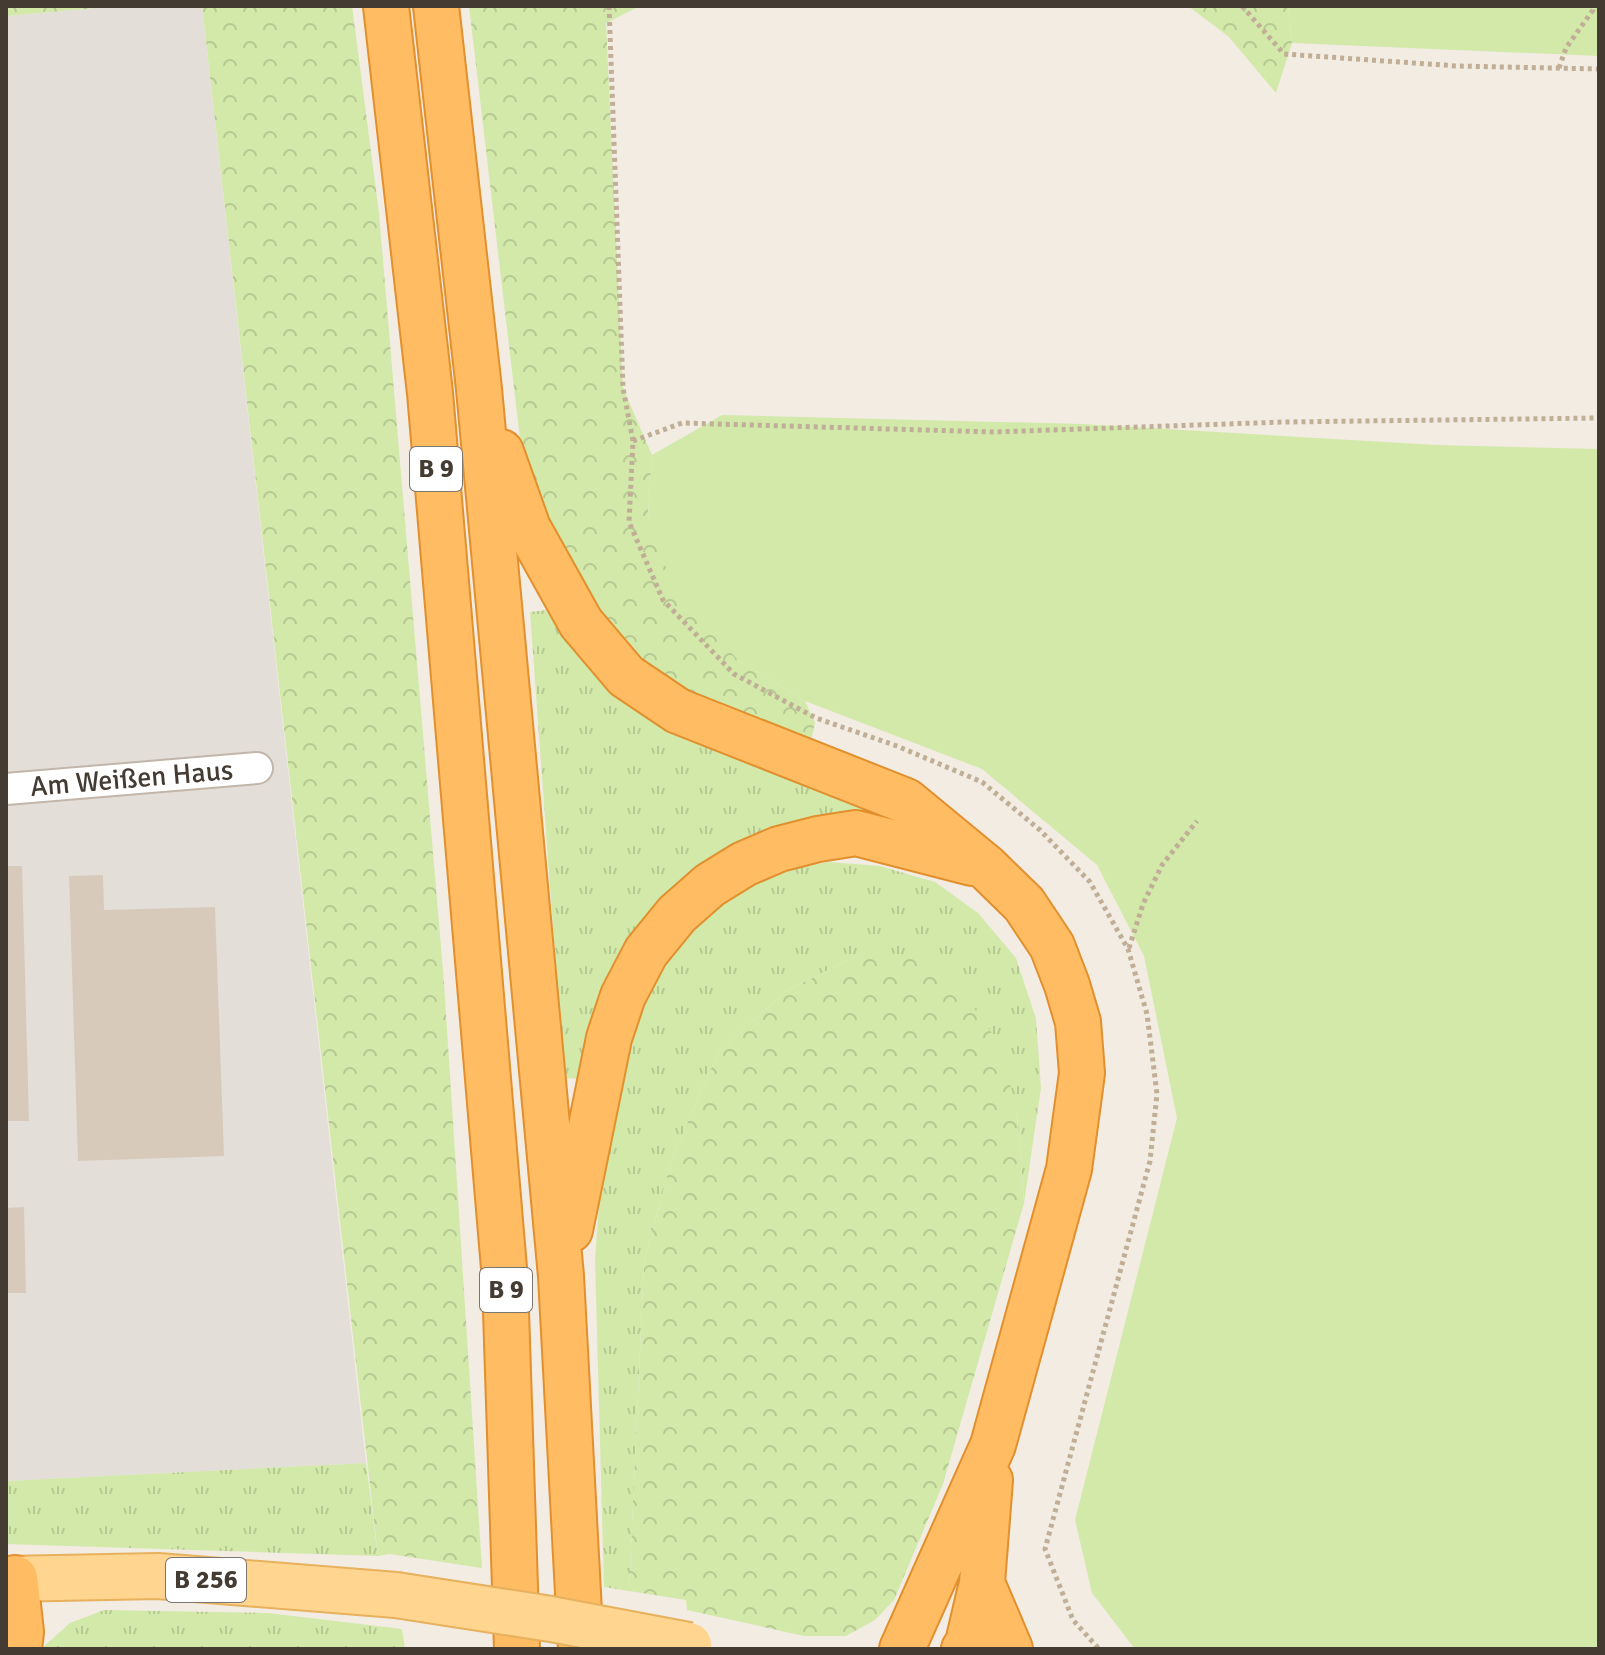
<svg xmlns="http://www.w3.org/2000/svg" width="1605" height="1655" viewBox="0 0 1605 1655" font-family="Signika,sans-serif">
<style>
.industrial{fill:#e4ded9}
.grass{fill:url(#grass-tufts)}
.forest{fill:url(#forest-crowns)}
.green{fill:#d2e9aa}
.building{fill:#d7cabb}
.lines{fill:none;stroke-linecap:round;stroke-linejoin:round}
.street-casing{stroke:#c1b6a9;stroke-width:34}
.primary-casing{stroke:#e7b15d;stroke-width:48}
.highway-casing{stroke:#e28f2e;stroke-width:48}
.path{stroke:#c0ae97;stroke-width:5;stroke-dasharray:4 4;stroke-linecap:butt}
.street{stroke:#fff;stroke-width:30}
.primary{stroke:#ffd590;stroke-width:44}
.highway{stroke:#ffbc62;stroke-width:44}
.primary-bridge-casing{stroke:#e7b15d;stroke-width:48;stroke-linecap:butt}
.primary-bridge{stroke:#ffd590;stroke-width:44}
.labels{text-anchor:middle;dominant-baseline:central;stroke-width:6;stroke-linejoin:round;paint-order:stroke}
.shield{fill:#fff;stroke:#7c7670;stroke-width:2}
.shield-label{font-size:26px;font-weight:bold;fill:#443c33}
.street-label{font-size:28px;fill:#443c33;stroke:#fff}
</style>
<defs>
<pattern id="grass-tufts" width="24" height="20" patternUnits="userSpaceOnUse" patternTransform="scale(2)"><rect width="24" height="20" fill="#d2e9aa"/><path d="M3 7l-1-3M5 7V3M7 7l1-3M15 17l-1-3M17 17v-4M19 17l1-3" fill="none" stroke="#b6c993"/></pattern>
<pattern id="forest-crowns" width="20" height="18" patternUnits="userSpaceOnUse" patternTransform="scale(2)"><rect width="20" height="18" fill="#d2e9aa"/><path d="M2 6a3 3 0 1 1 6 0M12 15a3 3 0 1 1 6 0" fill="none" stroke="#b6c993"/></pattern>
</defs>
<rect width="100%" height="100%" fill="#f2ece3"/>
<path class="industrial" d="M120,6H202L366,1463L6,1481V16Z"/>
<path class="grass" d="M546,610L578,654L634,708L706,747L905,817L902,833L749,843L581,1079L564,1078L530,612Z
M829,862L880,866L935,882L978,913L1016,958L1036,1019L1041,1088L1024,1203L1017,1111L859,955L786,991L718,1053L671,1161L644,1264L629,1591L604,1587L595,1259L604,1138L624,1043L657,969L692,924L731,895L779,871Z
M366,1463L378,1556L6,1544V1481Z
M104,1610L268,1613L402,1629L405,1649H41L70,1623Z"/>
<path class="forest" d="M6,6H120L6,16Z
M202,6H352L379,213L444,983L482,1568L389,1554L378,1556Z
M469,6H640L606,23L623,388L652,455L648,517L739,661L805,701L815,723L810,746L682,694L633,655L587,607L548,539L520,439Z
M1188,6H1289L1292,43L1276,93L1229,37Z
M859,955L910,956L959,987L1000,1045L1017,1111L1024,1203L943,1484L894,1600L875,1620L846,1636H804L687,1610L686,1600L629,1591L644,1264L671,1161L718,1053L786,991Z"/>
<path class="green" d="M1289,6H1599V56L1292,43Z
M722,415L1082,424L1436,445L1599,449V1649H1135L1092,1593L1075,1520L1177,1118L1144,956L1097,865L982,769L805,701L739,661L675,593L648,517L652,455Z"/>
<path class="building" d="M6,866H22L29,1121H6Z
M103,875L104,910L215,907L224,1156L78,1161L69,876Z
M24,1207L26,1293H6V1208Z"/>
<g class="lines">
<g class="street-casing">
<g id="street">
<path id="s1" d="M6,789L257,768"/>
</g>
</g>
<g class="primary-casing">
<path id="primary" d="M6,1579L158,1576L396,1595"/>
</g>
<g class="highway-casing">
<path id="highway" d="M386,6L430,393L505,1280L517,1649
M436,6L479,389L561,1276L581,1649
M501,452L528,528L581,623L626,676L678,711L906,801L986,867L1024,904L1052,946L1067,985L1078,1022L1082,1073L1069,1169L993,1445L902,1649
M570,1230L609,1038L623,996L646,952L677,914L710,885L744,864L779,849L818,839L856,833L972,863
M982,1583L1010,1649
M6,1584L15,1578L21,1632L19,1649
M964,1649L968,1643L982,1583L990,1480"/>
</g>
<path class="path" d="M609,6L623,388L633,441L629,522L663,600L734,674L816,718L897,746L982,782L1040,830L1090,882L1128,949L1147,1014L1157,1094L1150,1161L1045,1549L1073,1620L1099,1649
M1242,6L1284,54L1457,66L1599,69
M1559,68L1566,48L1593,10V6
M633,441L682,423L994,432L1284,422L1599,418
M1129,948L1143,904L1162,865L1197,821"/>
<use href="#street" class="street"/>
<use href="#primary" class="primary"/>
<use href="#highway" class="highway"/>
<g class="primary-bridge-casing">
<path id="primary-bridge" d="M396,1595L551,1619L689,1645"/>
</g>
<use href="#primary-bridge" class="primary-bridge"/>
</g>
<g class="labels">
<g class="shield">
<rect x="410" y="447" width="52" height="44" rx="6"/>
<rect x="480" y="1268" width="52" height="44" rx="6"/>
<rect x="166" y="1558" width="80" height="44" rx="6"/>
</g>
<g class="shield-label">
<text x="436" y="469">B 9</text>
<text x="506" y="1290">B 9</text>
<text x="206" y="1580">B 256</text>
</g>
<g class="street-label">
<text stroke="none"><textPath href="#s1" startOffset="126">Am Weißen Haus</textPath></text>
</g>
</g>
<rect width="1605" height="1655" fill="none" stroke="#443c33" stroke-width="16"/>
</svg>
